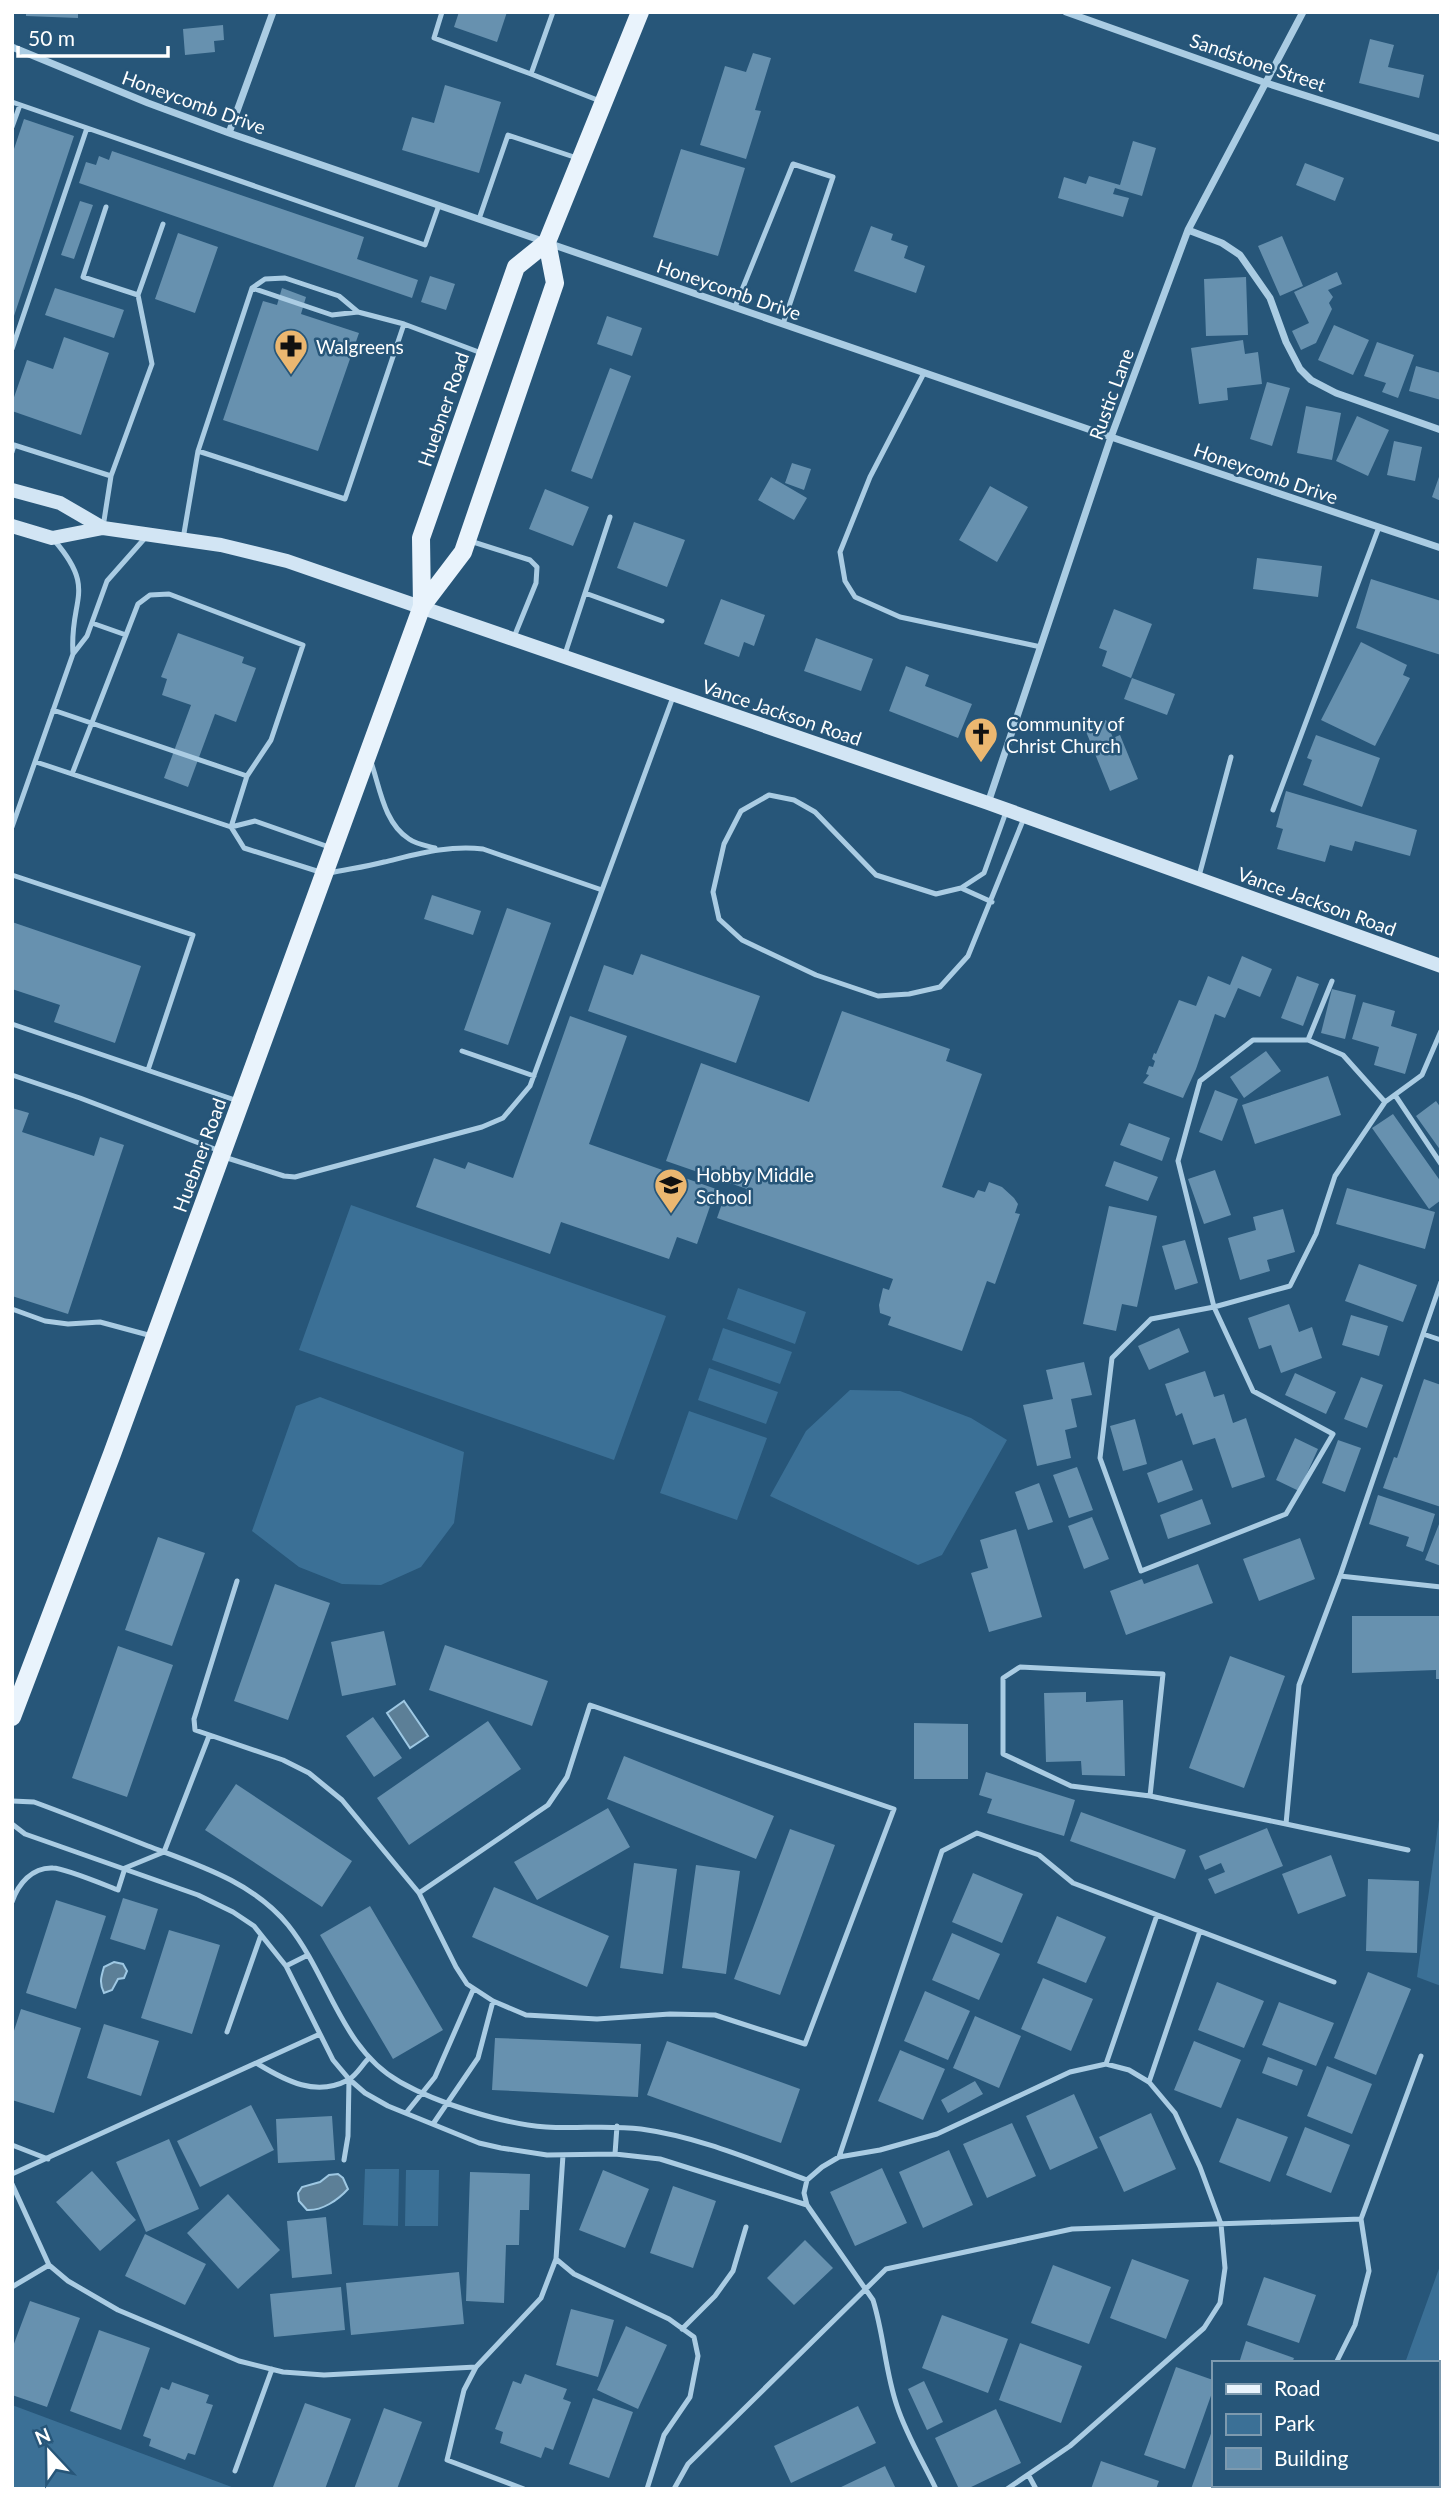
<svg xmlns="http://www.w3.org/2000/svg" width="1453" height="2501" viewBox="0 0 1453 2501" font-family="Lato,sans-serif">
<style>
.green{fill:#3b7096}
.water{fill:#5c7f97;stroke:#9ec8e3;stroke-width:2}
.building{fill:#6791af}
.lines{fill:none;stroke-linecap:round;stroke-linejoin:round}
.lane{stroke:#aacce3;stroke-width:5}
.street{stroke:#aacce3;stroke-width:7}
.secondary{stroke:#d2e5f4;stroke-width:14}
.primary{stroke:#e9f3fc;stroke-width:18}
.labels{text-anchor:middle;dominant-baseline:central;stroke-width:5;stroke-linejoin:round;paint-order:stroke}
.street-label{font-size:19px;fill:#fff;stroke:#275679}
.poi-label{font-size:19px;fill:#fff;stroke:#275679;text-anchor:start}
</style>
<rect width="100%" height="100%" fill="#275679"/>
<path class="green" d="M351,1205L666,1316L614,1460L299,1350Z
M738,1288L806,1312L795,1344L727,1319Z
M723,1328L792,1352L780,1384L712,1360Z
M709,1368L778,1392L766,1424L698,1400Z
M850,1390L900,1391L971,1418L1007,1440L942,1555L918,1565L770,1496L806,1431Z
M320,1397L464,1452L454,1523L421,1567L381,1585L342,1584L299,1567L252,1531L296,1406Z
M689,1411L767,1438L737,1520L660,1493Z
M1441,1805V1986L1417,1977Z
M365,2169H399L398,2226L363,2225Z
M406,2170H439L438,2226H405Z
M1441,2263V2489H1359L1360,2485H1437V2363H1405Z
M12,2405L237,2489H12Z"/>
<path class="water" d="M404,1701L428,1736L410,1748L387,1713Z
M114,1962L123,1964L127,1971L124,1978L118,1979L112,1990L104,1993C99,1983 101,1977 104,1967Z
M338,2174L343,2178L348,2189C338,2200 322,2211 307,2210L299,2201L298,2193L302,2187L320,2182L329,2175Z"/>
<path class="building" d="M26,12H78V18L26,16Z
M459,12H507L497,42L454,27Z
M223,25L224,40L214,41L215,52L185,55L183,29Z
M1370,39L1394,45L1388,67L1424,75L1419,98L1359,83Z
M753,53L771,58L755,110L761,111L746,159L700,145L725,66L746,72Z
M445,85L501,102L479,173L402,150L412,117L434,123Z
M24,119L74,136L13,319L12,155Z
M1133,141L1156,148L1142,196L1115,188L1113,194L1129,198L1123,217L1058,198L1064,177L1086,184L1089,176L1120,185Z
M681,149L745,168L718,256L653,237Z
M112,151L364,237L357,259L418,280L412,298L79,183L86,162L96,165L99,156L109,160Z
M1305,163L1344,178L1335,201L1296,185Z
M80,201L93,205L74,259L61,255Z
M871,226L893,234L891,240L908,246L904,258L925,266L916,293L854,271Z
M178,233L218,247L195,313L155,299Z
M1282,236L1303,286L1280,296L1258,246Z
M1337,272L1342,284L1328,290L1333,297L1329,303L1332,309L1316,343L1301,350L1292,331L1309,323L1294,292Z
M430,276L455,284L446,310L421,302Z
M1246,277L1248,335L1206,336L1204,279Z
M55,288L124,310L114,338L45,315Z
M282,288L306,297L301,314L359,333L318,451L223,420L263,301L277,305Z
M607,316L642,328L632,356L597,344Z
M1334,325L1369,340L1353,375L1318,360Z
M64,337L109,353L81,435L12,411V403L27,360L53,369Z
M1243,340L1245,354L1258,352L1262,384L1227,388L1228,400L1199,404L1191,348Z
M1377,342L1414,355L1398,398L1382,392L1386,383L1364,376Z
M1416,366L1441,373V400L1409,391Z
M610,368L631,376L592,479L571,471Z
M1267,382L1290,388L1272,446L1250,439Z
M1306,406L1341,413L1332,460L1297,453Z
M1357,416L1389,430L1368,476L1336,461Z
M1394,441L1422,447L1415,481L1387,475Z
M792,463L811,469L804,490L785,483Z
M1440,474H1441V501L1432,497Z
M771,477L807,498L794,520L758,500Z
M990,486L1028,507L997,562L959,540Z
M545,489L589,507L573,546L529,529Z
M634,522L685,540L667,587L617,568Z
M1257,558L1322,566L1318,597L1253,589Z
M1371,579L1441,601V655L1356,628Z
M721,599L765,615L754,646L744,642L739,657L704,644Z
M1114,609L1152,624L1131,678L1102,666L1107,651L1099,648Z
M178,633L244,657L242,663L256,668L236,722L215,714L188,787L164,778L191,705L162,695L167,679L161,677Z
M816,638L873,659L861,691L804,671Z
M1361,642L1407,665L1403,675L1410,678L1375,746L1321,720Z
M906,666L929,675L925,686L972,704L958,738L889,711Z
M1132,678L1175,694L1167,715L1124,699Z
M1106,720L1113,738L1120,735L1138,779L1110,791L1085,729Z
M1316,735L1380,758L1362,807L1303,785L1312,760L1307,758Z
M1286,791L1417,830L1410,856L1355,841L1352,851L1330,845L1325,862L1277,849L1283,829L1276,827Z
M432,895L481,911L473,935L424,919Z
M507,908L551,923L508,1045L464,1030Z
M12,922L141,966L115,1043L54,1022L60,1005L12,989Z
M641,954L760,996L736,1063L588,1011L604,965L633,975Z
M1242,956L1272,969L1260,997L1238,988L1225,1018L1215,1014L1196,1069L1183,1098L1143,1083L1149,1075L1146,1074L1149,1066L1153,1067L1155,1061L1152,1059L1154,1053L1156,1054L1179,1000L1196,1006L1208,976L1230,985Z
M1297,976L1319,984L1303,1026L1281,1018Z
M1332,989L1356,995L1345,1039L1321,1033Z
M1363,1002L1395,1011L1391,1026L1417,1034L1405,1074L1374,1065L1379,1047L1352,1039Z
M842,1011L950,1049L946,1061L982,1074L942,1187L974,1198L978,1190L985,1192L989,1182L1002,1187L1014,1198L1018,1204L1015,1213L1020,1214L995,1284L987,1281L962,1351L888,1325L891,1317L880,1313L879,1305L883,1288L889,1290L893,1279L717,1218L725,1195L743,1201L747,1189L666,1161L701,1063L809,1102Z
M570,1016L627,1036L589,1144L716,1189L697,1244L677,1237L669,1259L561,1222L550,1254L416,1207L434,1158L465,1169L468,1162L513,1178Z
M1266,1051L1281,1071L1244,1098L1230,1077Z
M1328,1076L1341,1115L1255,1144L1242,1105Z
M1215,1090L1238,1099L1222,1141L1199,1132Z
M1436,1101L1441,1108V1151L1416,1116Z
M12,1108L29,1113L22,1132L94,1156L100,1137L124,1145L68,1314L12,1296Z
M1393,1114L1441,1182V1200L1429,1209L1372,1128Z
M1129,1123L1170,1138L1162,1161L1120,1145Z
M1114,1161L1158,1177L1148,1201L1105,1186Z
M1215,1170L1231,1215L1204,1224L1188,1179Z
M1347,1188L1435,1212L1425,1249L1336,1224Z
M1109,1206L1157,1216L1137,1307L1122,1304L1116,1331L1083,1324Z
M1283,1209L1295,1252L1267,1260L1270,1271L1240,1280L1228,1238L1256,1230L1253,1217Z
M1185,1240L1198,1283L1175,1290L1162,1246Z
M1359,1264L1417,1285L1403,1322L1345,1301Z
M1289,1304L1299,1332L1312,1327L1322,1358L1281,1373L1271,1345L1259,1349L1248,1318Z
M1351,1315L1388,1326L1379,1356L1342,1345Z
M1179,1328L1189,1352L1149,1370L1138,1346Z
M1084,1362L1092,1395L1071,1399L1077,1427L1065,1430L1071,1458L1037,1466L1023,1405L1053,1399L1046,1370Z
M1205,1371L1214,1397L1224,1394L1233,1423L1246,1418L1265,1477L1232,1488L1215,1438L1193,1445L1182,1413L1176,1416L1165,1384Z
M1295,1373L1336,1392L1326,1414L1285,1395Z
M1361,1377L1383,1385L1367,1428L1344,1419Z
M1424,1379L1441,1385V1507L1383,1488L1394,1457L1397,1458Z
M1135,1419L1147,1464L1123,1471L1110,1426Z
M1295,1438L1318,1449L1299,1491L1276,1480Z
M1338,1440L1361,1448L1345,1492L1322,1483Z
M1182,1460L1193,1490L1158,1503L1147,1473Z
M1077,1467L1093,1510L1069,1518L1053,1475Z
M1039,1483L1053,1522L1028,1530L1015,1492Z
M1378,1495L1435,1514L1423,1552L1406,1546L1409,1537L1369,1524Z
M1202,1499L1211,1524L1168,1539L1160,1515Z
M1092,1517L1109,1559L1084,1569L1068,1526Z
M1441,1519V1566L1425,1560Z
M1016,1529L1042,1617L989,1632L971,1573L988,1568L980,1540Z
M158,1537L205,1553L172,1646L125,1630Z
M1300,1538L1315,1579L1259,1601L1243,1559Z
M1198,1564L1213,1603L1126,1635L1110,1591L1142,1579L1144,1584Z
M275,1584L330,1603L288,1720L234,1701Z
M1352,1616H1441V1679H1436V1670L1352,1673Z
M384,1631L396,1685L342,1696L331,1642Z
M445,1645L548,1681L532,1726L429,1690Z
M118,1646L173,1665L127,1797L72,1778Z
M1230,1656L1285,1676L1244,1788L1189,1768Z
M1086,1692V1702L1123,1700L1125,1776L1082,1775L1081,1761L1046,1762L1044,1693Z
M373,1717L402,1758L374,1777L346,1736Z
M488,1721L521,1769L409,1845L377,1798Z
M914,1723L968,1724V1779H914Z
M624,1756L774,1816L756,1859L607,1799Z
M986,1772L1075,1800L1064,1836L987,1813L992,1799L979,1795Z
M236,1784L352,1861L322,1907L205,1830Z
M608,1808L630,1847L537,1900L514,1862Z
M1081,1812L1186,1850L1175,1879L1070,1841Z
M1267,1828L1283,1866L1215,1894L1208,1879L1225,1872L1221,1863L1205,1870L1199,1856Z
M790,1829L835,1845L780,1995L734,1979Z
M1331,1855L1346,1896L1298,1914L1282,1874Z
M634,1863L677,1869L663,1974L620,1968Z
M696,1865L740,1871L726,1974L682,1968Z
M973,1873L1023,1894L1002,1943L952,1922Z
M1368,1879L1419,1881L1417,1953L1366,1951Z
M494,1887L609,1936L587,1987L472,1937Z
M123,1898L158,1909L145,1950L110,1939Z
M56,1900L106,1916L76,2009L26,1993Z
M370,1906L443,2030L393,2059L320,1935Z
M1057,1916L1106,1937L1086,1983L1037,1963Z
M169,1930L220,1945L192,2034L141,2018Z
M952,1933L1000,1954L979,2000L932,1980Z
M1368,1972L1411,1989L1376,2075L1334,2058Z
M1043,1978L1093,1999L1071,2051L1021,2029Z
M1217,1982L1264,2001L1244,2048L1198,2030Z
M925,1991L970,2011L948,2060L904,2041Z
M1279,2002L1334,2023L1316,2066L1262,2045Z
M21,2009L81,2028L54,2113L12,2100V2037Z
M975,2016L1021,2036L999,2088L953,2068Z
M104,2024L159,2041L141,2096L87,2078Z
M495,2038L641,2044L638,2097L492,2090Z
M667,2041L800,2089L781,2143L647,2095Z
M1194,2041L1241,2060L1221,2108L1174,2090Z
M900,2050L945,2069L923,2120L878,2101Z
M1268,2057L1303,2070L1297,2086L1262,2073Z
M1327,2066L1372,2084L1352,2134L1307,2116Z
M975,2081L983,2094L948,2113L941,2100Z
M1074,2094L1098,2148L1050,2170L1026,2116Z
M251,2105L274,2150L200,2187L177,2141Z
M1151,2113L1176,2169L1124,2192L1099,2137Z
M332,2116L335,2160L278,2163L276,2119Z
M1237,2118L1288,2137L1270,2182L1219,2162Z
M1012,2123L1036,2176L987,2198L963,2144Z
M1305,2127L1350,2145L1331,2193L1286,2175Z
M169,2139L199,2209L146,2232L116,2162Z
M949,2150L973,2205L923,2228L899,2172Z
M882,2168L907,2223L855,2246L830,2192Z
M603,2170L649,2189L625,2248L579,2230Z
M92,2171L136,2220L100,2251L56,2202Z
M470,2172L530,2174L529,2210H520L519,2245H506L504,2303L466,2301Z
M673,2186L716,2201L693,2268L650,2253Z
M228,2194L280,2250L238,2289L187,2233Z
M326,2217L332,2274L292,2278L287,2221Z
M145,2234L206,2264L185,2305L125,2276Z
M805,2240L833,2268L794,2305L767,2278Z
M1132,2259L1189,2280L1166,2339L1110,2318Z
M1053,2265L1111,2287L1089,2344L1031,2323Z
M459,2272L464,2324L351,2335L346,2283Z
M1264,2277L1316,2295L1299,2343L1247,2325Z
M341,2287L345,2330L274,2337L270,2294Z
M30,2301L80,2318L47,2407L12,2395V2349Z
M571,2309L614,2320L598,2377L556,2365Z
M942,2315L1008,2339L988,2393L922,2368Z
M626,2326L667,2345L638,2409L597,2390Z
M99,2330L150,2348L121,2430L70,2411Z
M1246,2341L1294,2358L1292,2363H1239Z
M1020,2343L1082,2366L1061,2423L999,2400Z
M1176,2367L1213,2380V2390L1185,2469L1144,2455Z
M525,2374L567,2389L563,2399L571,2402L553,2450L545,2447L541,2458L500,2443L503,2432L495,2429L513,2381L521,2384Z
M924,2381L943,2422L927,2430L908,2389Z
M172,2382L209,2395L206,2403L213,2405L195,2455L188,2453L185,2460L149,2446L151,2439L143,2436L161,2387L169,2390Z
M593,2398L633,2412L609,2478L569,2464Z
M305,2403L351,2419L325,2489H277L273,2487Z
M858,2406L876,2443L791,2483L774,2446Z
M384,2408L422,2422L397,2489H354Z
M996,2409L1021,2463L967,2489H959L935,2438Z
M1213,2428V2485H1232L1231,2489H1191Z
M1101,2461L1159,2481L1156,2489H1091Z
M885,2466L896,2489H837Z"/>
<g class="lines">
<path class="lane" d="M442,12L434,38L531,74
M553,12L531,74L600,101
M12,102L425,245L439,205
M12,127L20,105
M106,207L83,277L138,295L163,224
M479,219L508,135L577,158
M252,288L332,315L358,312
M735,307L793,164L833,177L783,324
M12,349L87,128
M924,373L870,477L840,552L845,581L855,597L900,617L1041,647
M198,451L345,499L404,324
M12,452L14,445L111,476
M103,527L111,476L152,364L138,295
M183,539L198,451L252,288L265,279L285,278L339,296L358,312L404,324L484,354
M54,540C98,591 69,598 73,654
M470,541L530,560L537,567L536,583L514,637
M585,593L662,621
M92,623L126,635
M565,654L610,517
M53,710L247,776
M36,762L231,827L255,821L329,847
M371,762C380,788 384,823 409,839C416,844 427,846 435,848
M72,774L138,604L150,595L169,594L303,645L271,740L247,776L231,827L244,848L320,872
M1273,810L1379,527
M1006,812L984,873L961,888L936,894L876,875L815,812L794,800L769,795L741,811L724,844L713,892L719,919L742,940L816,975L878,996L909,994L940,987L968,956L1024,818
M12,827L73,654L87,636L107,581L145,538
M329,873C348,869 366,867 384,862C418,854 448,845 483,849L602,890
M12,875L193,935L148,1070
M1199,876L1231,757
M961,888L992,902
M1332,981L1308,1040L1343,1055L1385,1102L1422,1075L1441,1031
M12,1024L238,1101
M1308,1040H1253L1200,1081L1178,1161L1214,1307L1290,1286L1316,1234L1335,1176L1385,1102
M462,1051L534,1076
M12,1075L80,1098L220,1151
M1395,1095L1441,1164
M224,1157L284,1176L295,1177L482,1127L503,1118L530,1086L673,697
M1441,1282L1423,1334L1441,1340
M1214,1307L1253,1391L1333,1434L1286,1514L1141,1571L1100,1458L1112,1358L1151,1319Z
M12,1309L45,1321L68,1324L100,1322L152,1336
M1423,1334L1340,1576L1441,1587
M1340,1576L1299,1685L1286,1824L1408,1850
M237,1581L194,1719L195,1730L283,1760L309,1773L342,1800L419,1893L456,1967L467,1984L493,2001L526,2015L597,2019L670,2014L715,2015L805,2044L894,1809L590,1705L567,1777L548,1805L419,1893
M1150,1796L1071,1786L1003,1754V1678L1020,1667L1163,1674L1150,1796L1286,1824
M12,1801L34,1802C72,1816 110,1831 148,1846C198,1865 253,1882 288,1925C329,1976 341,2049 400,2082C437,2103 503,2124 546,2127C577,2129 609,2125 641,2129C699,2137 752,2160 807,2180
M12,1824L25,1834L198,1895L233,1912L254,1926L286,1966L333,2060L349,2079L365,2093L388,2106L479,2143L501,2148L547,2155L615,2154L660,2159L807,2205
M12,1902C18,1884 32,1867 53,1868C64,1868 105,1885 118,1890L125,1868L164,1852L209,1736
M286,1966L308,1955
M227,2032L261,1935
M258,2064C286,2081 316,2097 348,2080C356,2076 362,2065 368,2059
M1106,2064L1157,1915
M1149,2082L1200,1931
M406,2113L435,2077L473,1990
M433,2124L478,2058L493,2001
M12,2145L48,2159
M615,2154L617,2126
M839,2157L942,1851L977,1833L1039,1855L1073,1883L1334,1982
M344,2160L348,2136L349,2079
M12,2174L320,2034
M12,2184L49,2265L68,2281L118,2310L239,2361L283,2372L324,2375L476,2367
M556,2259L574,2274L669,2319L694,2337L698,2356L690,2397L664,2435L647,2489
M12,2287L49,2265
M682,2329L715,2296L733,2271L746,2227
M1336,2363L1355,2325L1369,2271L1361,2219L1421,2056
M235,2471L272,2369
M1029,2476L1036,2489
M524,2489L447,2460L464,2390L476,2367L541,2298L556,2259L563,2155
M674,2489L688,2464L886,2269L1072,2229L1361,2219
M936,2489C923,2462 906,2434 897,2406C885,2371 884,2335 873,2300L807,2205L804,2193L807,2180L822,2167L839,2157L880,2150L937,2134L1070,2072L1106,2064L1129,2070L1149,2082L1175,2113L1200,2167L1221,2224L1225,2268L1220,2303L1204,2328L1070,2446L1007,2489
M1274,2489L1276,2485"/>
<path class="street" d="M1066,12L1266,83L1441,139
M12,47L148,103L229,133L1111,437L1441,548
M229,133L273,12
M1188,230L1222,243L1240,255L1270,298L1286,342L1300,369L1311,380L1336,393L1441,430
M988,803L1111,437L1188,230L1303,12"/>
<path class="secondary" d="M12,490L60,503L103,528
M12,526L52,538L103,528L221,545L287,561L988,803L1441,966"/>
<path class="primary" d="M422,606L421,538L516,267L547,242L640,12
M12,1717L112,1454L422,606L463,552L555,283L547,242"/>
</g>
<defs>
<g id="pharmacy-pin" transform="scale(1.75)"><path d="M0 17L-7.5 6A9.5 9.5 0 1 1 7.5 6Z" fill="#ebb770" stroke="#275679"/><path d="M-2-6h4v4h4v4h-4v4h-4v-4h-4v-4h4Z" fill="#111"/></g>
<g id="church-pin" transform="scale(1.75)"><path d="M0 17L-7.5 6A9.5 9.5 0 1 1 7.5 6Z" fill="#ebb770" stroke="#275679"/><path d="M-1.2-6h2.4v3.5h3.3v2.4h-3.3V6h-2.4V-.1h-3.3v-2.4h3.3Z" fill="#111"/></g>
<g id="school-pin" transform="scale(1.75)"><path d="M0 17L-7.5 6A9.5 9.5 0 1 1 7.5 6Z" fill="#ebb770" stroke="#275679"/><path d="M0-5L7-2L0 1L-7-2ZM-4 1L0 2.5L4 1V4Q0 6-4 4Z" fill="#111"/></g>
</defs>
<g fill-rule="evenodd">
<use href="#pharmacy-pin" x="291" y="346"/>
<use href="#church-pin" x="981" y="734"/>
<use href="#school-pin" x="671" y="1185"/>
</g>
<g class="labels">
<g class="street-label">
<text transform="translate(1258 62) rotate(19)">Sandstone Street</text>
<text transform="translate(194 102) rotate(20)">Honeycomb Drive</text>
<text transform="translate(729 289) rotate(19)">Honeycomb Drive</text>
<text transform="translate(1111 394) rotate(-70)">Rustic Lane</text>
<text transform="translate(443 409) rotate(-71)">Huebner Road</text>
<text transform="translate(1266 473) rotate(19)">Honeycomb Drive</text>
<text transform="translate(782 712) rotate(19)">Vance Jackson Road</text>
<text transform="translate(1317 901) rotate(20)">Vance Jackson Road</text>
<text transform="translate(199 1155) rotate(-70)">Huebner Road</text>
</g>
<g class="poi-label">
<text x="316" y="346">Walgreens</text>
<text x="1006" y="723">Community of<tspan x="1006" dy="22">Christ Church</tspan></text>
<text x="696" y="1174">Hobby Middle<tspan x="696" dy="22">School</tspan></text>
</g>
</g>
<rect width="1453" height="2501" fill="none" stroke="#ffffff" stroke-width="28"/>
<rect x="1212" y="2361" width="228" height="126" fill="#275679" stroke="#7d9aaf" stroke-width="2"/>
<rect x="1226" y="2384" width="35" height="10" fill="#e9f3fc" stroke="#7d9aaf" stroke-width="2"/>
<text x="1274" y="2396" font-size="21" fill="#ffffff">Road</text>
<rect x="1226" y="2414" width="35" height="21" fill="#3b7096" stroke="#7d9aaf" stroke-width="2"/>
<text x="1274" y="2431" font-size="21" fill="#ffffff">Park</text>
<rect x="1226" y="2448" width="35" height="21" fill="#6791af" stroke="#7d9aaf" stroke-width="2"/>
<text x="1274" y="2466" font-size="21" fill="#ffffff">Building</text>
<g transform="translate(49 2452) rotate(338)" stroke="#275679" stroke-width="5" paint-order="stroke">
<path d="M0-5L12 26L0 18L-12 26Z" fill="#ffffff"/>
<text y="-10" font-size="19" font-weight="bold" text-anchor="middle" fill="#ffffff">N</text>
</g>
<path d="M18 46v10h150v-10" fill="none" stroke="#ffffff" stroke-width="3.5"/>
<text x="28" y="46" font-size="21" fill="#ffffff" stroke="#275679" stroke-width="5" paint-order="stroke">50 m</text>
</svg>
